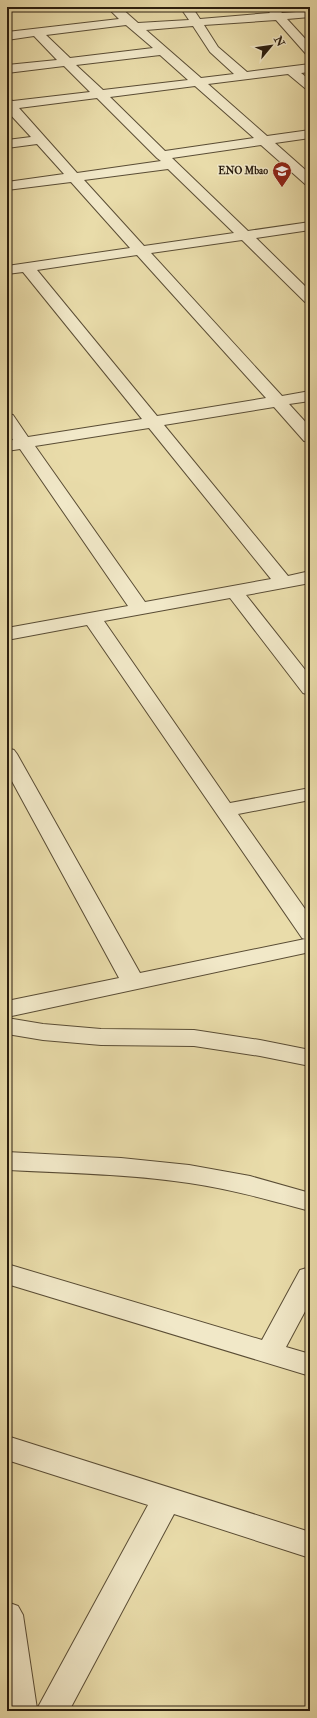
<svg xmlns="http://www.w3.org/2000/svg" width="317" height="1718" viewBox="0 0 317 1718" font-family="'IM FELL Double Pica',serif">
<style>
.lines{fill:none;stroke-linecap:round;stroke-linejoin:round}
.minor-casing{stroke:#5a4d35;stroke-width:2}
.minor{fill:#f1e8c8;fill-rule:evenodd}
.labels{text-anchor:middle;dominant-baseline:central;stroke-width:3;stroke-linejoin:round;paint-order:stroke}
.far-poi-label{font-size:10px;font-weight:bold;fill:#2a1d0e;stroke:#f1e8c8;text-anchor:end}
</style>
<rect width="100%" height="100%" fill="#e9dcaa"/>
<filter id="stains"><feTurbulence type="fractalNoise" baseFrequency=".005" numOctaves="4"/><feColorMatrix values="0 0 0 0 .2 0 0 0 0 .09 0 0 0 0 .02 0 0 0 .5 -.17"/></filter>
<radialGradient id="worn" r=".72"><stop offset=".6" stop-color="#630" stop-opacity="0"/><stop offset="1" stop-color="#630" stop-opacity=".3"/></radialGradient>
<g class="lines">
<g class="minor-casing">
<path id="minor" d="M107,7H120L138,23L189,20L180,7H192L200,19L270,13L265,7H277L282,13L310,11V17L287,19L310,44V55L306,54L276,20L204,25L218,47L247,72L310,64V72L301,73L310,80V90L306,89L288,74L208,84L267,136L310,130V138L275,143L310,174V185L305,184L261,145L172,158L248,231L310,222V230L256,238L310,291V304L305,302L242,240L151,253L282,396L310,391V401L289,404L310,427V442L304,441L274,407L164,425L288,576L310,571V583L246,595L310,676V695L303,693L230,598L104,621L230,803L310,788V800L238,814L310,916V952L7,1017V1001L119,978L7,772V748L14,750L17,754L140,973L305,939L302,938L87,625L7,640V628L128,606L20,449L7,451V441L13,440L7,431V414L13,415L28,437L142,419L23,272L7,274V266L130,248L71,182L7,190V182L64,174L37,144L7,148V140L31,137L7,111V99L13,101L90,92L64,66L7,73V65L57,60L34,36L7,40V32L119,19ZM126,25L153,48L70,58L46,35ZM193,26L210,52L234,74L201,78L146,30ZM160,55L188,80L103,90L76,65ZM195,86L254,138L165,151L110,97ZM97,98L157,158L161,161L77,173L19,108ZM168,169L234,233L144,246L84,180ZM137,255L266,398L157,416L37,270ZM149,428L271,579L145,602L35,446Z
M7,1018L43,1024L101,1029L194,1030L260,1040L310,1050V1066L260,1056L194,1046L101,1045L43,1040L7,1034Z
M7,1152L121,1158L189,1165L250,1176L310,1193V1211C270,1200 230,1189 189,1183C129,1174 68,1173 7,1170Z
M7,1264L262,1340L300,1270L310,1267V1302L286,1347L310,1354V1376L7,1284Z
M7,1436L310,1532V1558L174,1514L69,1711H7V1602L18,1606L23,1615L37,1709L148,1505L7,1460Z"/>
</g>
<use href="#minor" class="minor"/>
</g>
<defs>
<g id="university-pin" transform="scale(1)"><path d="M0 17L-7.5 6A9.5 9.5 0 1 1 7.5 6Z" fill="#8f2418" stroke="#f1e8c8"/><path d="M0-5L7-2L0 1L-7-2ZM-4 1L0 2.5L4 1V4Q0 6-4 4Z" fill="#fff"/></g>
</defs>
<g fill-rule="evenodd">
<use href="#university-pin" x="282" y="171"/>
</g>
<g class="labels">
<g class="far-poi-label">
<text x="268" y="171">ENO Mbao</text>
</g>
</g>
<rect width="317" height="1718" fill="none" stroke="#e9dcaa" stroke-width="24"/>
<rect x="8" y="8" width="301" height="1702" fill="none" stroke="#2a1d0e" stroke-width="2"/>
<rect x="12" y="12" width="293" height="1694" fill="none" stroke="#2a1d0e"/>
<g transform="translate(271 46) rotate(61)" stroke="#f1e8c8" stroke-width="3" paint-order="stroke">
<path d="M0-3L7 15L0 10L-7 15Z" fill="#2a1d0e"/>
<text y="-6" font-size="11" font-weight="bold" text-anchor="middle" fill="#2a1d0e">N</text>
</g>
<rect width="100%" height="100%" filter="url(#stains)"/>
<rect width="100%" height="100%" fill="url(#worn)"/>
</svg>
